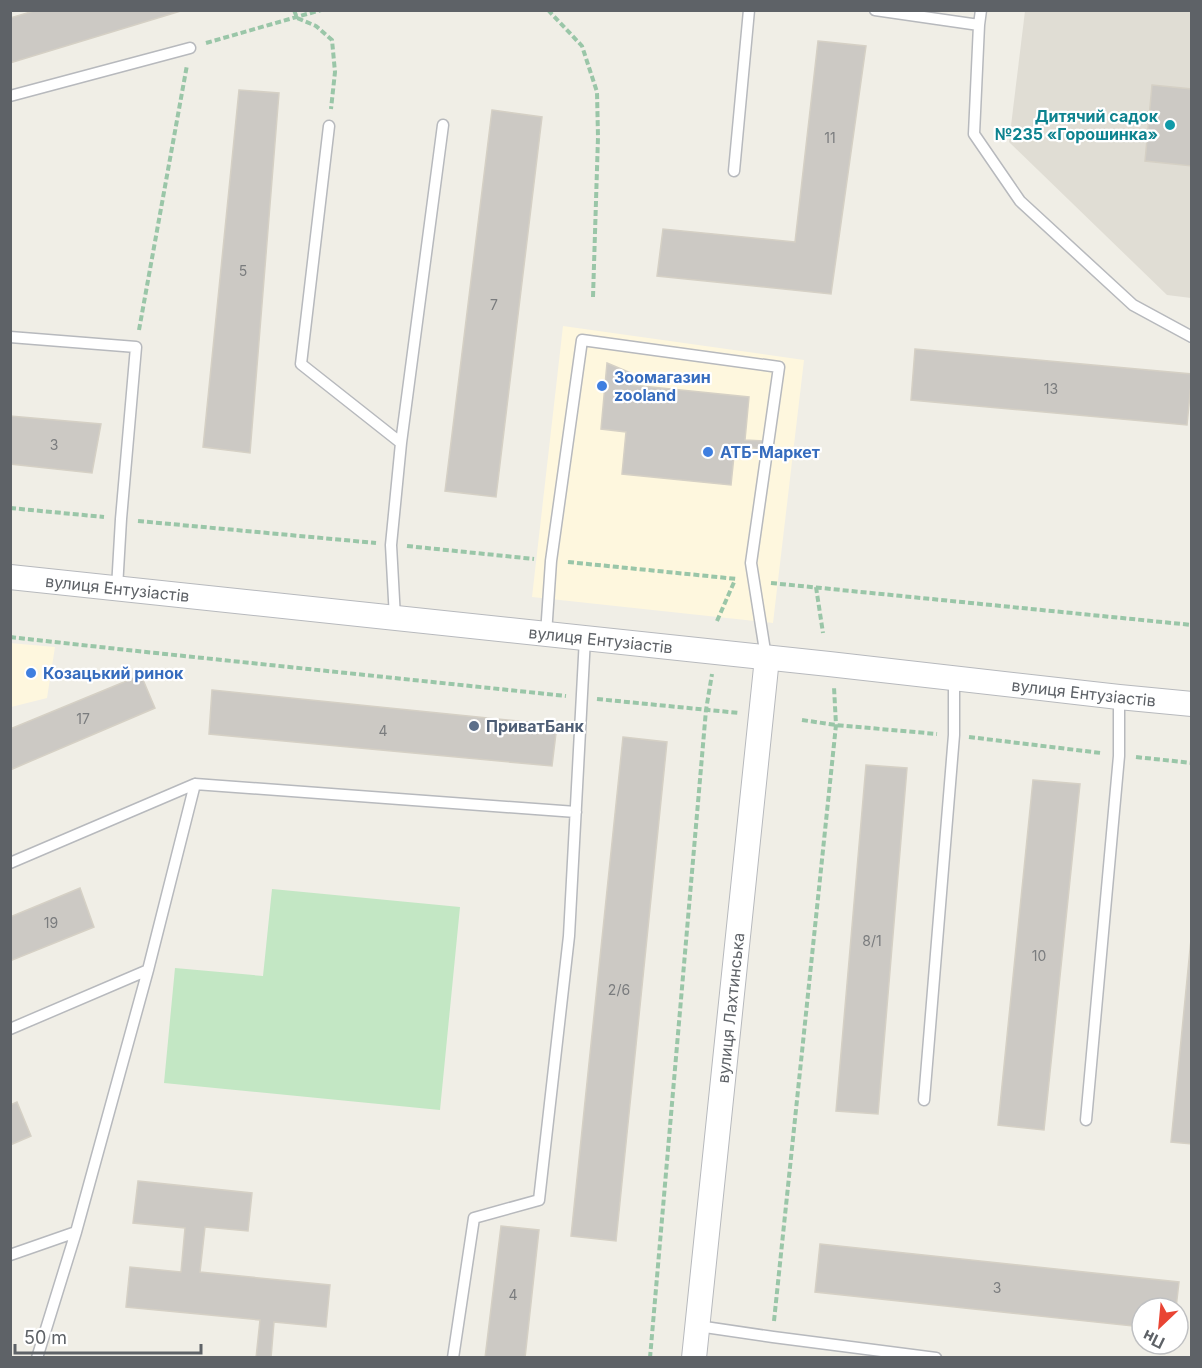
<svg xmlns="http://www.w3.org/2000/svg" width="1202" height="1368" viewBox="0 0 1202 1368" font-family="Inter,sans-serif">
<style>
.commercial{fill:#fef7de}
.education{fill:#e0ddd4}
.green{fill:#c3e7c4}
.building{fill:#ccc9c4;stroke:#d5d0c5;stroke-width:1.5}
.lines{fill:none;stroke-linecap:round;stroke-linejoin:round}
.service-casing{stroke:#b7b9bd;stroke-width:13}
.tertiary-casing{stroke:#b7b9bd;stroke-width:26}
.path{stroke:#9ac6a8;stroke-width:4;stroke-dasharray:6 3;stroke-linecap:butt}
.service{stroke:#fff;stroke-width:10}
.tertiary{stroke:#fff;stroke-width:24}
.culture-dot{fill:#0f9aa8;stroke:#fff;stroke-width:2}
.shop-dot{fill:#3f7fe0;stroke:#fff;stroke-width:2}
.service-dot{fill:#5c6f8a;stroke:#fff;stroke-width:2}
.labels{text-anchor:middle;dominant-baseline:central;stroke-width:4.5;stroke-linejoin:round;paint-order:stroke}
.number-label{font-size:14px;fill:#7a7c7e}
.culture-label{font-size:16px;font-weight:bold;fill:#0d838f;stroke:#fff;text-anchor:end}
.shop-label{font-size:16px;font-weight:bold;fill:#366cbe;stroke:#fff;text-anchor:start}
.street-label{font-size:16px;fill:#5e6267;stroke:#fff}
.service-label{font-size:16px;font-weight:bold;fill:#4e5e75;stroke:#fff;text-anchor:start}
</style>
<rect width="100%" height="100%" fill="#f0eee6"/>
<path class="commercial" d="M563,326L804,360L773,623L532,597Z
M10,643L55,647L47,698L11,707Z"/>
<path class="education" d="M1025,11H1191V298L1167,295L1009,142Z"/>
<path class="green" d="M272,889L460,907L440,1110L164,1083L175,968L263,976Z"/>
<path class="building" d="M37,10H184L10,63V18Z
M818,41L866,46L831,294L657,276L663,229L795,242Z
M1152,85L1192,89V166L1145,161Z
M239,90L279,93L250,453L203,447Z
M492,110L542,117L496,497L445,491Z
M915,349L1192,374L1187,425L911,400Z
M607,363L631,373L632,385L749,397L745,440L765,441L764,449L735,446L731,485L622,474L626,432L601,429Z
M10,416L101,424L92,473L10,464Z
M141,675L155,708L10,770V729Z
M212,690L557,725L552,766L209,734Z
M623,737L667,742L616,1241L571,1236Z
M866,765L907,768L878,1114L836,1111Z
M1033,780L1080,784L1044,1130L998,1125Z
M80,888L94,927L10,961V917Z
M1192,929V1144L1171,1142Z
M17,1102L31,1136L10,1145V1105Z
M138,1181L252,1193L248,1231L205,1227L200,1272L330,1285L326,1327L274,1322L271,1358H256L260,1320L126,1307L130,1267L181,1272L185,1228L133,1223Z
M501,1226L539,1230L525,1358H485Z
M820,1244L1179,1282L1176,1308H1142V1327L815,1292Z"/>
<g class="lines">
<g class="service-casing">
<path id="service" d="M875,10L979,25
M981,10L979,25L974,134L1020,201L1133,305L1192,337
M10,96L190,48
M329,126L301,364L401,443L391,545L395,618
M734,171L749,10
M10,337L136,347L121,519L117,588
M401,443L443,125
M546,634L551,561L582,340L779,367L751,563L766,657
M10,863L195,784L576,812
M10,1029L148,970
M924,1100L954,735V678
M1086,1120L1119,756V697
M10,1255L76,1232
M698,1326L773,1337L936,1358
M37,1358L76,1232L148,970L195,784
M453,1358L474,1218L539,1200L569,936L585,638"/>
</g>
<g class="tertiary-casing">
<g id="tertiary">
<path id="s1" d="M10,577L829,664L1119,697L1192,704"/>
<path id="s2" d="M694,1358L767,658"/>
</g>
</g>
<path class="path" d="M294,10L297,18L316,26L332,40L335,72L331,109
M548,10L582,46L597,92L598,137L593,297
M206,43L321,10
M139,330L187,65
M10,508L104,517
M138,521L376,543
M407,546L534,559
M568,562L737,579
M771,583L1192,625
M816,587L823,633
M717,621L735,580
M10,637L127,650L566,696
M597,699L739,713
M802,720L836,725L937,734
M969,737L1101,753
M1136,757L1192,763
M774,1321L836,725L834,687
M650,1358L706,710L712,674"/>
<use href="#service" class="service"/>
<use href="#tertiary" class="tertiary"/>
</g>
<circle class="culture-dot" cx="1170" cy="125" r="6"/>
<g class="shop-dot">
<circle cx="602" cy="386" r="6"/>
<circle cx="708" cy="452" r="6"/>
<circle cx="31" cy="673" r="6"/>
</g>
<circle class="service-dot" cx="474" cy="726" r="6"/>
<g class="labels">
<g class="number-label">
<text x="830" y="137">11</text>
<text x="243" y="270">5</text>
<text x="494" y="304">7</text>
<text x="1051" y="388">13</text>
<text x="54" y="444">3</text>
<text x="83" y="718">17</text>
<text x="383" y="730">4</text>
<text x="51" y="922">19</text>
<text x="872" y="940">8/1</text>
<text x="1039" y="955">10</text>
<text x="619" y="989">2/6</text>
<text x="997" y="1287">3</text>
<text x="513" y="1294">4</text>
</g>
<g class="culture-label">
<text x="1158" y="116">Дитячий садок<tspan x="1158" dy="18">№235 «Горошинка»</tspan></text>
</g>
<g class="shop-label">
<text x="614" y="377">Зоомагазин<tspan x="614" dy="18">zooland</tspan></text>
<text x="720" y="452">АТБ-Маркет</text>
<text x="43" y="673">Козацький ринок</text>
</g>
<g class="street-label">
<text stroke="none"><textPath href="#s1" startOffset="108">вулиця Ентузіастів</textPath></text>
<text stroke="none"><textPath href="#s1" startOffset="594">вулиця Ентузіастів</textPath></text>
<text stroke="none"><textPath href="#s1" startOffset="1080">вулиця Ентузіастів</textPath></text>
<text stroke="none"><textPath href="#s2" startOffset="352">вулиця Лахтинська</textPath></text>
</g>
<g class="service-label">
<text x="486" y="726">ПриватБанк</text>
</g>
</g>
<rect width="1202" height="1368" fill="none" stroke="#5e6267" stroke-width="24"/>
<g transform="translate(1160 1326) rotate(206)"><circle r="28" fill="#ffffff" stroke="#bfc0c2" stroke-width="1.5"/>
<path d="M0-4.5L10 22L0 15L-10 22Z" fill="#e94433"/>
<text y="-9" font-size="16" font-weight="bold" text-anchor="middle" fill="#5e6267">Пн</text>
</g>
<path d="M15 1344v9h186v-9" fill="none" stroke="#5e6267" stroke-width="3"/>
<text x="24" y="1344" font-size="18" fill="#5e6267" stroke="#ffffff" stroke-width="4.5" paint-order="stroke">50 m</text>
</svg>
